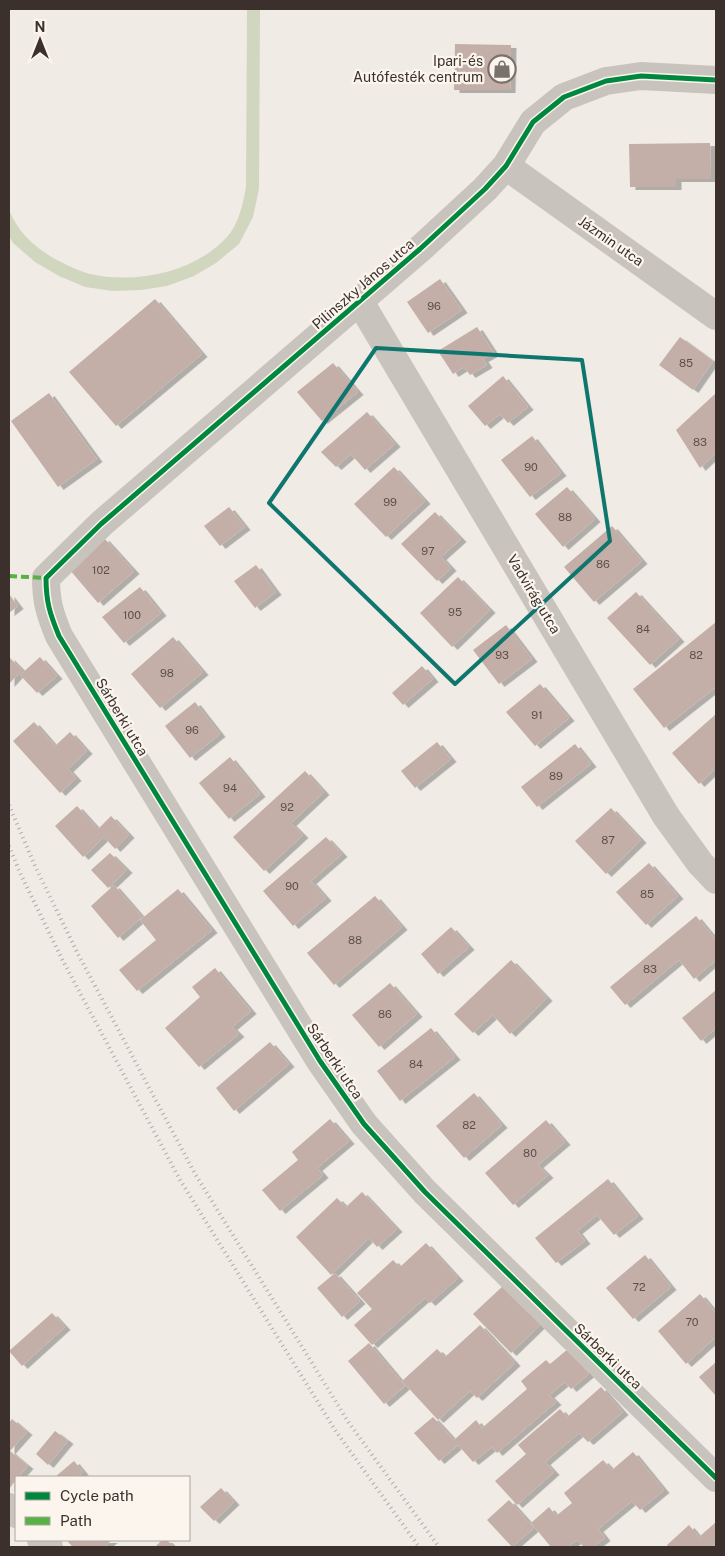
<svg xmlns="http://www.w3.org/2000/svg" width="725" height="1556" viewBox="0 0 725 1556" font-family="'Public Sans',sans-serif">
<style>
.green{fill:#d1d6bf}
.building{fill:#c3afa7;filter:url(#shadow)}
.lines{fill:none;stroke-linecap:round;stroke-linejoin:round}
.minor{stroke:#c9c3be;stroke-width:28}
.rail{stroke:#b1aca8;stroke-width:4;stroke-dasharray:1 4;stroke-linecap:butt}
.quiet{stroke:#57b246;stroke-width:4;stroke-dasharray:8 4;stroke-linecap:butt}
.cycleway-casing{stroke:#fbf5ee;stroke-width:8}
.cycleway{stroke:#00873e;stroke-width:5}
.marked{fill:none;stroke:#0f766e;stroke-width:4;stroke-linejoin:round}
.labels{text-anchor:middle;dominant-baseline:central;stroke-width:4.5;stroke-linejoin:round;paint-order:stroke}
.number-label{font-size:11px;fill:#5d504a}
.poi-label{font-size:14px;fill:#3b302b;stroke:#fbf5ee;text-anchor:end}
.street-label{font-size:14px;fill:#3b302b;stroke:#fbf5ee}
</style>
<defs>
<filter id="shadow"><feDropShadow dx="5.5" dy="3" stdDeviation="0" flood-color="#0004"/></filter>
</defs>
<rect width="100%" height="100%" fill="#f0ebe5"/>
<path class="green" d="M247,9H260L259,189L253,217L239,244L216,263L194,276L167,286L141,290L113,291L85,287L59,276L35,262L13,243L9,236V210C18,232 34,247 55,259C65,264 78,271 90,274C136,284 194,273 227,237C239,224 243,203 246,187Z"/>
<path class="building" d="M455,44L511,45L510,90H454Z
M710,143L711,179H676V187H630L629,144Z
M440,279L462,310L428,333L407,302Z
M155,299L202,354L116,426L69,372Z
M477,327L494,353L483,359L487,365L470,375L464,367L453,374L438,351Z
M680,337L713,361L693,390L659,365Z
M333,363L358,392L322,421L297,392Z
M503,376L528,407L508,423L500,414L485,426L468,406Z
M49,393L97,459L58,487L11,421Z
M716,393V453L700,468L676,430Z
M367,412L395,444L365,470L351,454L336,467L321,452Z
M532,436L561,473L530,497L501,460Z
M394,467L425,501L386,537L354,504Z
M567,487L595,519L563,547L535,514Z
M229,507L245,527L220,546L204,526Z
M435,512L461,539L441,557L451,568L437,581L401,544Z
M612,526L642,561L594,602L564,567Z
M104,538L134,571L98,603L69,569Z
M256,565L276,592L255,608L234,581Z
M458,577L490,610L452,647L420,613Z
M140,587L161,613L124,643L102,617Z
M636,592L679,639L650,665L607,618Z
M9,594L18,606L9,613Z
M716,622V687L664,728L633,689Z
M506,625L532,659L499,684L473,650Z
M173,637L203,672L160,708L131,674Z
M9,657L22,670L9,684Z
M40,657L57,676L37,693L20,675Z
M422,666L433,679L403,705L392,693Z
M540,684L569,718L535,746L506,712Z
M195,702L220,734L190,758L165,726Z
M716,714V768L699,784L672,753Z
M34,722L55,746L70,732L87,751L68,769L76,778L60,793L13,741Z
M437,742L451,759L415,788L401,771Z
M575,744L591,764L537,807L521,787Z
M230,757L260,794L229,819L199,783Z
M305,771L324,792L291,823L303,835L264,871L233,837Z
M77,806L98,829L111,816L129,835L115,849L104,837L83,857L55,826Z
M611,808L641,840L606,874L575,841Z
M326,837L342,854L311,881L326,898L293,926L263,891Z
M110,853L127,870L108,888L91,870Z
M649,863L678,896L646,925L616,892Z
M114,885L142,917L118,938L91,906Z
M178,889L212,930L137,991L119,970L156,940L140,920Z
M375,896L402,927L334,985L307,953Z
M696,916L716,940V960L694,979L679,960L625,1005L610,987Z
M451,927L469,947L438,974L421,954Z
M511,960L547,998L510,1034L493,1015L473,1033L454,1014Z
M215,968L251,1011L232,1027L239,1034L199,1067L165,1028L200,997L192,987Z
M390,983L417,1014L379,1047L352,1015Z
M716,990V1028L701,1041L682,1018Z
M431,1028L455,1057L400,1101L377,1071Z
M270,1042L289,1064L234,1111L216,1088Z
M474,1093L502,1125L464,1158L436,1126Z
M330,1119L349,1141L317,1168L323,1175L280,1211L262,1190L298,1160L292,1152Z
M546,1120L565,1142L538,1165L548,1175L513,1205L485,1173Z
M608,1179L638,1216L614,1235L597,1215L577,1231L585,1241L556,1263L535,1238Z
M362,1192L397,1229L377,1247L369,1238L331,1275L296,1237L337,1198L346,1207Z
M426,1243L458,1278L430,1303L425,1298L372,1345L354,1325L372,1309L357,1293L393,1260L400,1267Z
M645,1255L671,1287L633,1319L606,1288Z
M335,1273L360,1301L342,1317L317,1288Z
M504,1285L541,1324L511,1353L473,1314Z
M700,1294L716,1313V1337L686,1364L658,1331Z
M52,1313L65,1327L22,1366L9,1351Z
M480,1325L515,1363L477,1398L470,1391L438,1420L402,1381L437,1349L445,1357Z
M369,1343L405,1386L384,1404L348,1361Z
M568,1349L589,1374L571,1389L565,1382L549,1395L556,1402L497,1453L492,1447L473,1462L458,1445L439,1461L414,1433L433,1417L454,1440L476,1420L482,1428L527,1389L521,1381L546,1360L550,1364Z
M716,1362V1396L699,1377Z
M601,1387L623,1412L588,1442L579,1433L545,1462L554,1472L517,1505L495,1481L526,1454L518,1445L560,1409L567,1417Z
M12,1419L27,1432L10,1451L28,1466L18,1477H16V1480L9,1489V1423Z
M55,1431L68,1441L48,1465L36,1454Z
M633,1452L664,1490L640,1510L632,1501L598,1529L605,1538L593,1547H584L577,1540L568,1547H551L531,1523L549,1507L556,1516L572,1503L564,1493L603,1460L612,1470Z
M74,1461L83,1472L77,1477H55Z
M221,1488L234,1502L214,1521L200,1507Z
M509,1500L534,1528L512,1547L487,1520Z
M716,1522V1547H668L667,1545L689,1525L699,1537Z
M70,1540H112L104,1547H73L68,1542Z
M162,1540H167L174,1547H155Z"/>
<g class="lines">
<path class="minor" d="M716,80L641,76L606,81L564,97L533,122L506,166L485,189L420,249L101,524L46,578C46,602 50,614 59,636L320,1061L364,1124L425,1192L716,1478
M506,166L716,316
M360,302L666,816L700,863L716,880
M9,1507L16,1514
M41,1540L49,1547"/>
<path class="rail" d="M9,805L35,866L78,954L194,1172L349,1423L439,1547
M9,846L20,873L63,961L180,1180L335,1430L419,1547"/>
<path class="quiet" d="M9,576L46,578"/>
<g class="cycleway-casing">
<path id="cycleway" d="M716,80L641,76L606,81L564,97L533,122L506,166L485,189L420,249L101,524L46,578C46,602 50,614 59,636L320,1061L364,1124L425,1192L716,1478"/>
</g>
<use href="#cycleway" class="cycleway"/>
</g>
<path class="marked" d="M376,348L582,360L610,541L455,684L269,503Z"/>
<defs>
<g id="shop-ring" transform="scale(1.4375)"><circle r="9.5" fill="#fbf5ee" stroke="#7a716c" stroke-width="1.5"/><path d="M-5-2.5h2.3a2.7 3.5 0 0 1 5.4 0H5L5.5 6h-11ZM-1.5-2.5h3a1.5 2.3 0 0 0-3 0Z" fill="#7a716c"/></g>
</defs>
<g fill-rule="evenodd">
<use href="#shop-ring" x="502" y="69"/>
</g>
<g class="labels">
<g class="number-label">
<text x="434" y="306">96</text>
<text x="686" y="363">85</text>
<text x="700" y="442">83</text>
<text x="531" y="467">90</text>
<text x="390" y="502">99</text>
<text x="565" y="517">88</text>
<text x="428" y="551">97</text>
<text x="603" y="564">86</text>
<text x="101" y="570">102</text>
<text x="455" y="612">95</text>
<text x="132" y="615">100</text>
<text x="643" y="629">84</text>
<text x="502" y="655">93</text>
<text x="696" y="655">82</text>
<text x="167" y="673">98</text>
<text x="537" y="715">91</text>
<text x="192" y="730">96</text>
<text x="556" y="776">89</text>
<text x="230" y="788">94</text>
<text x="287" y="807">92</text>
<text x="608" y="840">87</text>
<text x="292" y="886">90</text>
<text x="647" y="894">85</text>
<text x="355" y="940">88</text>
<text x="650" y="969">83</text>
<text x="385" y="1014">86</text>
<text x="416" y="1064">84</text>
<text x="469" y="1125">82</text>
<text x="530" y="1153">80</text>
<text x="639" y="1287">72</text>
<text x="692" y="1322">70</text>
</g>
<g class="poi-label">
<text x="483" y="61">Ipari- és<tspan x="483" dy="16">Autófesték centrum</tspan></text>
</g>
<g class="street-label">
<text transform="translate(611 241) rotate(35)">Jázmin utca</text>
<text transform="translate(363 284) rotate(-41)">Pilinszky János utca</text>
<text transform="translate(534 594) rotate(59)">Vadvirág utca</text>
<text transform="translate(122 717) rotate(59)">Sárberki utca</text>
<text transform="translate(335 1061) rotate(56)">Sárberki utca</text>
<text transform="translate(608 1356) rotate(44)">Sárberki utca</text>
</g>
</g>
<rect width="725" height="1556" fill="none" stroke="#3b302b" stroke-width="20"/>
<rect x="15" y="1476" width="175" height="65" fill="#fbf5ee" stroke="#aea6a0"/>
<rect x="25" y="1492" width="25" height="8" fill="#00873e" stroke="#aea6a0"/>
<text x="60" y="1501" font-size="15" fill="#3b302b">Cycle path</text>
<rect x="25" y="1517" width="25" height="8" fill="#57b246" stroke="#aea6a0"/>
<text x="60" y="1526" font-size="15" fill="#3b302b">Path</text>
<g transform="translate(40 40)" stroke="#fbf5ee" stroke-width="4" paint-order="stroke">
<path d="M0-4L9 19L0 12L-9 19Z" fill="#3b302b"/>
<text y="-8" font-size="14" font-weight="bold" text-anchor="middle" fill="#3b302b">N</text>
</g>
</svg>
